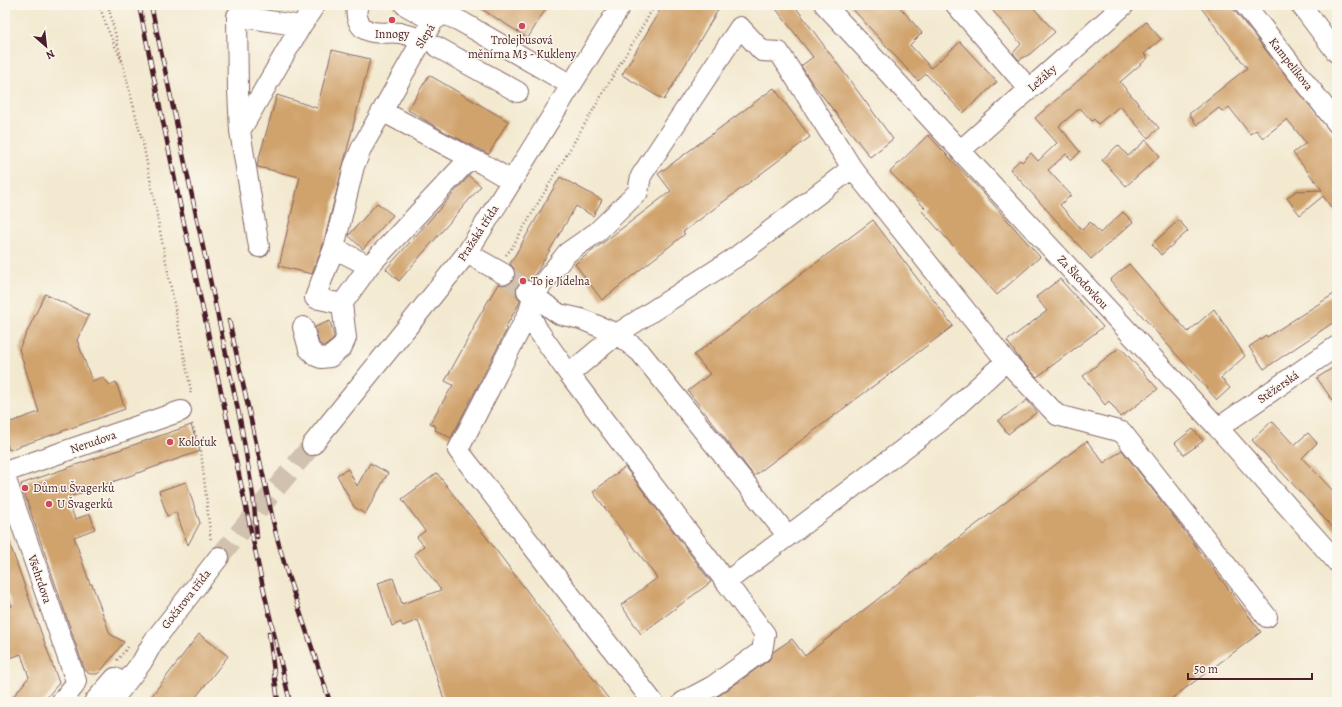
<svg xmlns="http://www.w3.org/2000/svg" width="1342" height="707" viewBox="0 0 1342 707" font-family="Alegreya,serif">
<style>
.building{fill:#d0a26c}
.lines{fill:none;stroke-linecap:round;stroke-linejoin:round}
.minor-tunnel{stroke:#d1c1af;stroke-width:20;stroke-dasharray:20 10;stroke-linecap:butt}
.minor-casing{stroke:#856665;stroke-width:22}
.path{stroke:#856665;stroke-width:2.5;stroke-dasharray:1 3;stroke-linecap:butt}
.minor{stroke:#fff;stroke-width:20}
.rail-casing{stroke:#4a1f2b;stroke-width:4.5}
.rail{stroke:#fbf7ec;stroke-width:3;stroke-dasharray:9;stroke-linecap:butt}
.poi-dot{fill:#d1495b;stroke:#fbf7ec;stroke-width:1.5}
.labels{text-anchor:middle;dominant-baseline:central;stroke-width:3;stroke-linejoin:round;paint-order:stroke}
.poi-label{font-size:12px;fill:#4a1f2b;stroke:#fbf7ec;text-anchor:start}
.street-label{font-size:12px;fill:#4a1f2b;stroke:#fbf7ec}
</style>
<rect width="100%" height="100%" fill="#fbf7ec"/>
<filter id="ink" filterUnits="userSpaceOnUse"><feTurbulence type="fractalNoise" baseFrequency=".025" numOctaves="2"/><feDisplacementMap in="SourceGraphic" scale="8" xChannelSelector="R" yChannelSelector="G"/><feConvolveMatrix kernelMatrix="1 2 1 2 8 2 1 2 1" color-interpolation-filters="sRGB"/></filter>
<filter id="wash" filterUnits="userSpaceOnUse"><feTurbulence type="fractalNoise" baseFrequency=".012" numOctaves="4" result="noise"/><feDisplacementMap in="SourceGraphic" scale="16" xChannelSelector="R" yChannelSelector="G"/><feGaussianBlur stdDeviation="0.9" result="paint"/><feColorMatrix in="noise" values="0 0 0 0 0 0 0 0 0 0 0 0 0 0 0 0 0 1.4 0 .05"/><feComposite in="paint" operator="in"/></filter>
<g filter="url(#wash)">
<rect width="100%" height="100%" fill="#f3e9d0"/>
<g id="blocks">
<path class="building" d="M475,5H548L528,38Z
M663,5H721L664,100L622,75Z
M773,5H794L893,139L870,157L810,80L801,66L813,57Z
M849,5H898L922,33L910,45L931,68L960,42L997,82L963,113L926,74L918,81Z
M988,5H1031L1055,32L1030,54L1019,60L1013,53L1021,44Z
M1199,5H1230L1337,140V215L1323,196L1300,215L1287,198L1296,191L1322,190L1293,153L1306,143L1287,119L1263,138L1256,130L1250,134L1229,107L1223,112L1219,108L1197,125L1189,114L1247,68Z
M1146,22L1161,39L1144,54L1148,58L1120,82L1159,128L1148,138L1120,106L1098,124L1094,119L1092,121L1080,108L1059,126L1080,152L1072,160L1066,154L1048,170L1071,195L1060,205L1082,230L1090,222L1100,233L1123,212L1133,222L1091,259L1010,169L1020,160L1022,162L1031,153L1038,161L1057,143L1035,118Z
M332,50L370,59L323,245L312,274L279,266L300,177L258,167L257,165L277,95L317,108Z
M429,75L508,121L489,154L445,132L408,110Z
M774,88L810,137L683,232L685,234L602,300L575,264L671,191L658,174Z
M928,135L985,195L1040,257L997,295L922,211L925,208L890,172Z
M1146,140L1160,156L1126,186L1102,160L1118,145L1128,156Z
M469,176L481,186L399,281L386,269Z
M560,177L602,200L593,216L576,206L538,270L531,280H523L517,285L516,290L517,296L520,300L519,304L505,328L507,329L451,438L435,430L436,427L430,423L453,385L445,381L474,328L473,327L498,284L504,285L510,284L514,280L515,274L514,268L510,264Z
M377,203L393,215L363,249L349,236V235Z
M873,220L953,326L754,476L688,391L710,374L694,355Z
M1179,220L1188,231L1161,255L1152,244Z
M1129,264L1188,332L1214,309L1245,356L1221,378L1230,388L1217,400L1110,280Z
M1060,279L1103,327L1037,377L1021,361L1007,341L1047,311L1036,297Z
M1337,292V320L1264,369L1249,347L1266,335L1267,337Z
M45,294L89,315L77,340L92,381L100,378H103L110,385L116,382L125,409L9,450L5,438V424L39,412L19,349Z
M330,321L334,336L333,340L325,346H323L319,343L315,327Z
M1120,347L1158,389L1121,417L1109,401L1105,405L1083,376Z
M1337,365V407L1317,378Z
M1027,400L1037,412L1008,434L998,421Z
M1272,421L1294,445L1308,433L1317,443L1302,458L1337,495V532L1252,440Z
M191,425L200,451L67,498L75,519L90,514L95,529L74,537L90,584H92L110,634L124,642L100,672L97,674H91L88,673L84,668L21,484Z
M1193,429L1203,441L1184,455L1175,443Z
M1087,441L1104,463L1122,450L1186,533L1261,632L1167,702H707L720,695L769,660L773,652L792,639L805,656L892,588Z
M370,463L388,473L365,514L354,507L337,475L348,469L357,486Z
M625,467L711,582L641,634L621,605L657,578L593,492Z
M437,473L468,514V513L611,702H445L418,620L403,626L401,622L392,626L378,583L393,578L402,604L441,590L414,554L424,546L417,537L425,531L402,499Z
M186,482L200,523L188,545L176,512L167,516L159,491Z
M5,536H7L59,683L43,702H9L29,677L21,654L5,660V609L12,606L5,587Z
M199,634L228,656L192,702H147Z"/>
</g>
</g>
<g filter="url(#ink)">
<use href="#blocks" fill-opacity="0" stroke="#856665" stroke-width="1"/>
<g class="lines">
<path class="minor-tunnel" d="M504,274L527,291
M219,557L312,445"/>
<g class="minor-casing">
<path id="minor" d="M358,5C356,10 356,15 358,20C364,38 386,31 400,33C407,35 415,37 422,39
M405,5L433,21
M825,5L1218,428L1337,562
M956,5L1029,89
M1245,5L1337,123
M1301,5L1337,53
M435,6L444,14L460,21L571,85
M437,47L518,92
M382,111L470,158L369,266L334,248L354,166L362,147L433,21L444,14
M240,131L238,90L237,16L301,26
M961,150L1124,5
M470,158L483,164L512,181
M259,247L240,131L301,26L315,5
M334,248L315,298L342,304
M467,253L504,274
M527,291L559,314L581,319L617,334L640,352L788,536L726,582L569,374L537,329L529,312L533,296L567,253L597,232L638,192L641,176L740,27L762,51L779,52L852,168
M529,312L458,450L653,702
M303,327L309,349L316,356L321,358L330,357L342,347L346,338L342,304L369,266
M569,374L617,334L736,257L852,168L1006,361
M1218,428L1337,346
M312,445L467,253L621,5
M5,472L181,411
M5,477L76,681L74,686L61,702
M788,536L942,420L1006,361L1057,415L1122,432L1267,617
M94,702L115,678
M111,702L142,662L153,642L219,557
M683,702L713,686L762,651L765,634L726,582"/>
</g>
<path class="path" d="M99,5L108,30L122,62
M108,5L144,148L191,391L189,395
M506,255L511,249L655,5
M192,424L201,451L211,541
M117,660L128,647"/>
<use href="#minor" class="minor"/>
<g class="rail-casing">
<path id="rail" d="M139,5L183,219L229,428L263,587L290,702
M151,5L241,424L253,495L257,537
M229,320L276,534L287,573L330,702
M269,633L278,702"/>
</g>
<use href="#rail" class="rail"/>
</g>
</g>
<g class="poi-dot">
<circle cx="392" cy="20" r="4"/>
<circle cx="522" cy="26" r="4"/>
<circle cx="523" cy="281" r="4"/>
<circle cx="170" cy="442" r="4"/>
<circle cx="25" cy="488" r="4"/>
<circle cx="49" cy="504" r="4"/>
</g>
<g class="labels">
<g class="poi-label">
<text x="392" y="34" text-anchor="middle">Innogy</text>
<text x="522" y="40" text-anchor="middle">Trolejbusová<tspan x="522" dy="14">měnírna M3 - Kukleny</tspan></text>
<text x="531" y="281">To je Jídelna</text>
<text x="178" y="442">Koloťuk</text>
<text x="33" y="488">Dům u Švagerků</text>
<text x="57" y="504">U Švagerků</text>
</g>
<g class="street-label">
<text transform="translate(425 36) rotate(-58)">Slepá</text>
<text transform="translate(1291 64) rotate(52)">Kampelíkova</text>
<text transform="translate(1042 78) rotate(-42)">Ležáky</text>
<text transform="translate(478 233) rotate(-57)">Pražská třída</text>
<text transform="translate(1083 282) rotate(47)">Za Škodovkou</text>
<text transform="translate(1278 387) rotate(-35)">Stěžerská</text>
<text transform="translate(93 442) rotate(-19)">Nerudova</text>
<text transform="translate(40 579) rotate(71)">Všehrdova</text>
<text transform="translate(186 599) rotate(-52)">Gočárova třída</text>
</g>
</g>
<rect width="1342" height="707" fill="none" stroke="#fbf7ec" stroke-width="20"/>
<g transform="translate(46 46) rotate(152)" stroke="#fbf7ec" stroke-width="3" paint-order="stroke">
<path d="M0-3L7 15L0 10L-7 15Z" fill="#4a1f2b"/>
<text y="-6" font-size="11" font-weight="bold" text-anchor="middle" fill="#4a1f2b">N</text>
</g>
<path d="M1188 673v6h124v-6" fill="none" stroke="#4a1f2b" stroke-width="2"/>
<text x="1194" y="673" font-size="12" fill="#4a1f2b" stroke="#fbf7ec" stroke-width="3" paint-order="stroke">50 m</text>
</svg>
